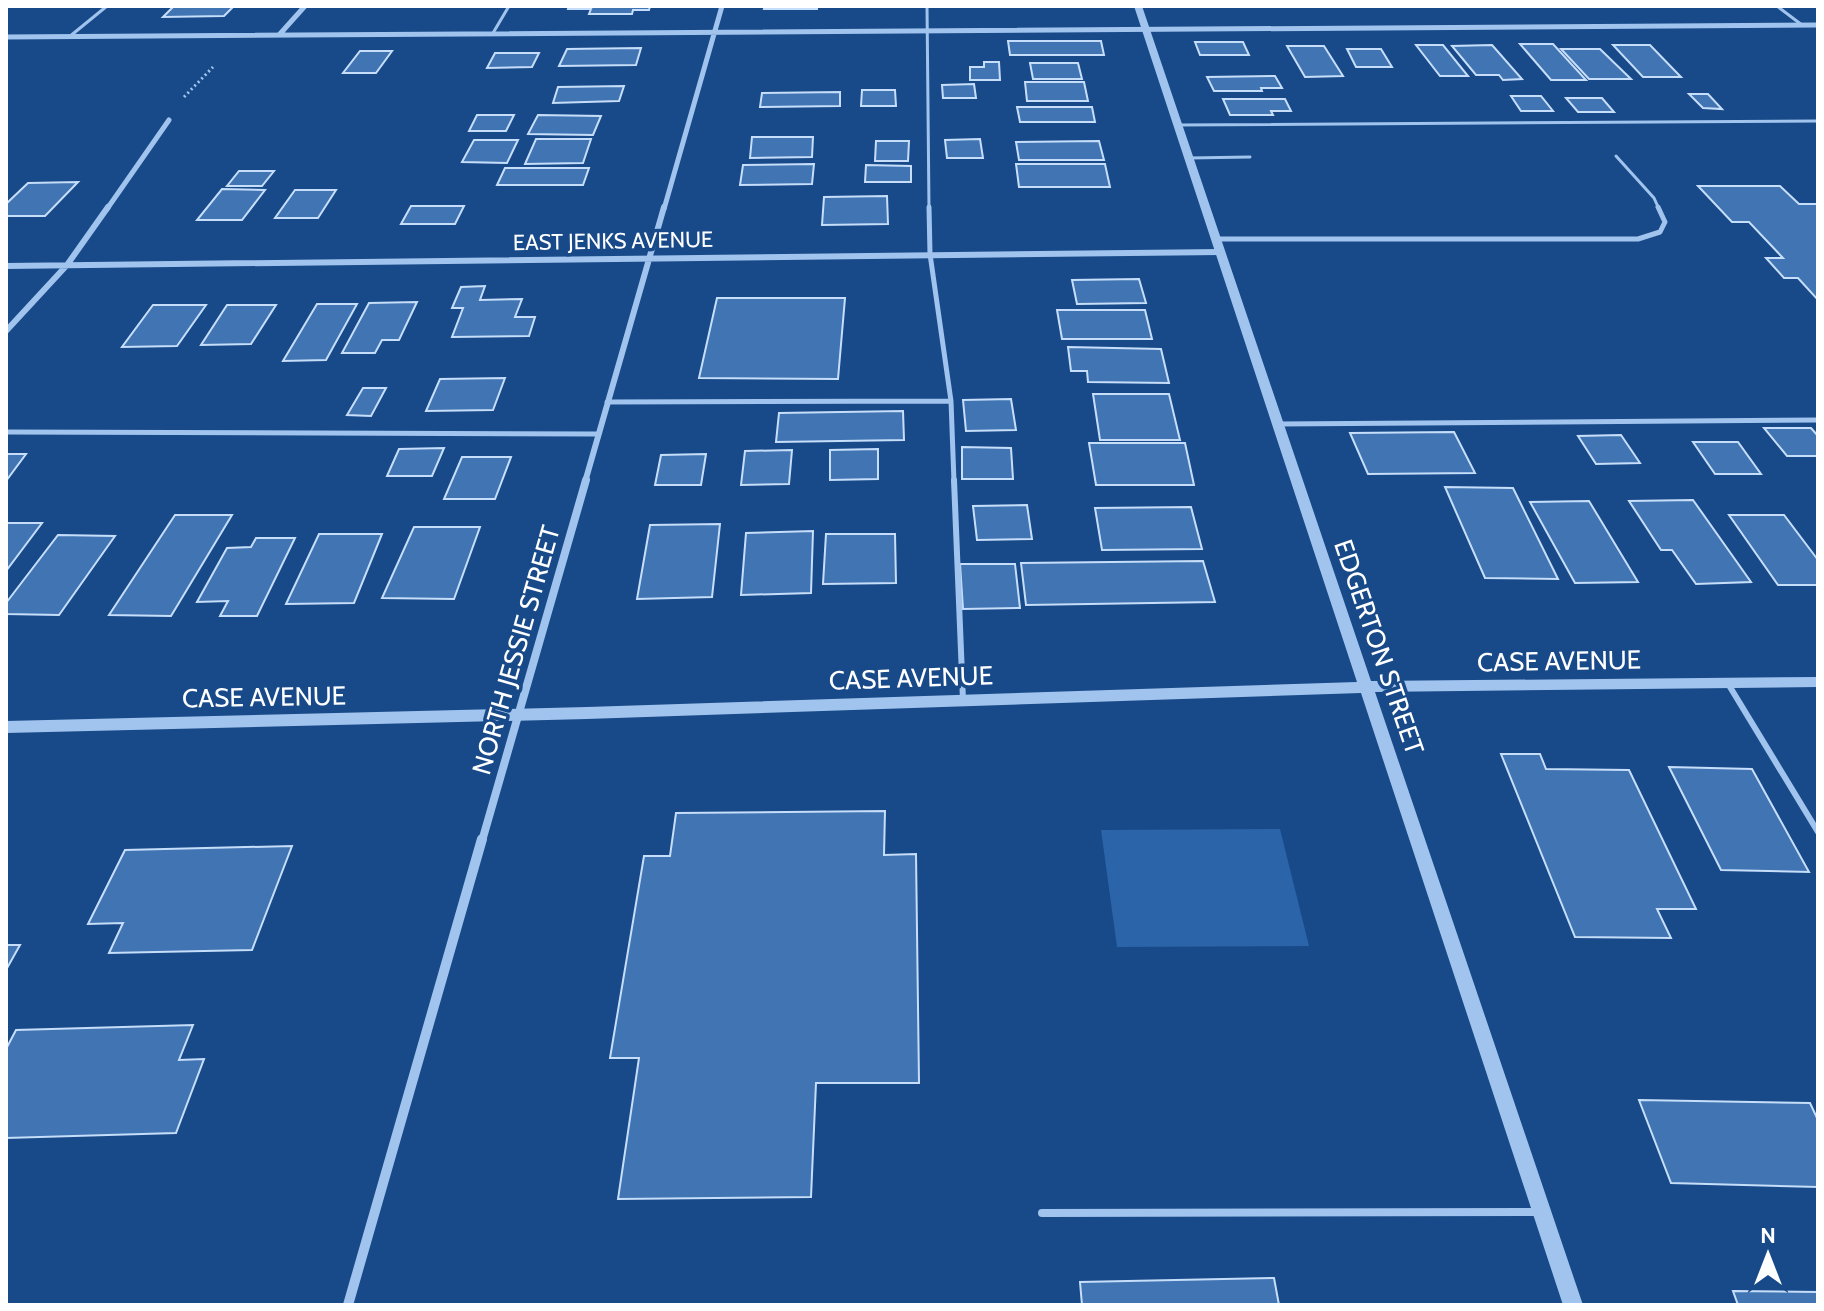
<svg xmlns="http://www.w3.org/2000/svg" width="1824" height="1311" viewBox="0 0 1824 1311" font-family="Cabin,sans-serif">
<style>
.green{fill:#2b64a8}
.building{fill:#4174b2;stroke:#c7defa;stroke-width:2}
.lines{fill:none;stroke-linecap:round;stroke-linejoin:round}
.path{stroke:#a1c4ee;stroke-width:3;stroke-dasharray:2 3;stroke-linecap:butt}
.service-far3{stroke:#a1c4ee;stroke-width:3}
.service-far2{stroke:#a1c4ee;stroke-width:5}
.service-far1{stroke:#a1c4ee;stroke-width:6}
.service{stroke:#a1c4ee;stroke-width:8}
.minor-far3{stroke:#a1c4ee;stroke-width:5}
.minor-far2{stroke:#a1c4ee;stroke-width:6}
.minor-far1{stroke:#a1c4ee;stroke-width:8}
.minor{stroke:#a1c4ee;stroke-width:10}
.tertiary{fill:#a1c4ee;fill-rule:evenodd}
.labels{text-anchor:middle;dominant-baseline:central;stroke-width:7;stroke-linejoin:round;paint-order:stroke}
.far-street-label{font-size:22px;fill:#fff;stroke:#184a89}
.street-label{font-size:26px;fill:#fff;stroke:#184a89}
</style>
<rect width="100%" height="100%" fill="#184a89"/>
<path class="green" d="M1280,829L1309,946L1117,947L1101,830Z"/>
<path class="building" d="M174,6H234L224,16L163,17Z
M569,6H650L649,10H633L632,14H589L591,9H568Z
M765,6H817V9H764Z
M1008,41H1101L1104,55H1010Z
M1195,42H1243L1249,55H1200Z
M1520,44H1553L1586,80H1551Z
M1416,45H1443L1468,76H1440Z
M1492,45L1522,79L1503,80L1499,75H1476L1452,46Z
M1613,45H1650L1681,77H1643Z
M1287,46H1324L1343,76L1305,77Z
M641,48L636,65L559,66L567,49Z
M1347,49H1381L1392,67H1356Z
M1561,49H1600L1631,79H1589Z
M360,51H392L376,73H343Z
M495,53H539L532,67L487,68Z
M984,62H999L1000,80H970V67H984Z
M1030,63H1078L1082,79H1033Z
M1275,76L1282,88H1261L1262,91H1214L1207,77Z
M1025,82H1084L1088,101H1027Z
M974,84L976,98H943L942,85Z
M624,86L619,101L553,103L558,87Z
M862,90H895L896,106H861Z
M840,92V106L760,107L762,93Z
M1689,94H1708L1722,109L1703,108Z
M1511,96H1541L1553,111H1521Z
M1566,98H1602L1614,112H1578Z
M1223,99H1285L1291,111H1271L1273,115H1230Z
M1017,107H1092L1095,122H1020Z
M477,115H514L506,131H469Z
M538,115L601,116L593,135L528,134Z
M752,137H813L812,157L750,158Z
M536,139H591L583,163L525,164Z
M980,139L983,158H947L945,140Z
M474,140H518L507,163L462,162Z
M876,141H909L908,161H875Z
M1099,141L1104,160H1019L1016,142Z
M814,164L812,184L740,185L743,165Z
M1016,164H1105L1110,187H1019Z
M866,165L911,166V182H865Z
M505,168H589L583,185H497Z
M239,171H274L262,186H227Z
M78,182L45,216H6V204L28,183Z
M1698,186H1780L1799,204H1818V300L1798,278H1784L1766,258H1783L1749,222H1732Z
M222,189L265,190L242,220H197Z
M295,190H336L318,218H275Z
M887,196L888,224L822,225L824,197Z
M411,206H464L455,224H401Z
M1139,279L1146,303L1077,304L1072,280Z
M485,286L480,300L522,299L515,317H535L529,336L452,337L463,308H452L461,287Z
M717,298H845L838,379L699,378Z
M417,302L399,340H382L375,353H342L369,303Z
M317,304H357L326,360L283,361Z
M153,305H206L177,346L122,347Z
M227,305H276L251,344L201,345Z
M1057,310H1145L1152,339H1062Z
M1068,347L1161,349L1169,383L1088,382L1087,371H1071Z
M505,378L493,410L426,411L440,379Z
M363,388H386L371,416L347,415Z
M1093,394H1169L1180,440H1100Z
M1011,399L1016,430L966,431L963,400Z
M903,411L904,440L776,442L779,413Z
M1764,428H1811L1818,436V456H1787Z
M1454,432L1475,473L1368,474L1350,433Z
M1621,435L1640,463L1596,464L1578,436Z
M1693,442H1738L1761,474H1715Z
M1089,443H1185L1194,485H1096Z
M962,447L1011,448L1013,479H962Z
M444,448L432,476H387L399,449Z
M878,449V479L830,480V450Z
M792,450L789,484L741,485L745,451Z
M6,454H26L6,481Z
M706,454L701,485H655L661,455Z
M462,457H511L495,499H444Z
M1445,487L1513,488L1558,579L1485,578Z
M1693,500L1751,582L1696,584L1672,550H1661L1629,501Z
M1589,501L1638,582L1575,583L1530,502Z
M1027,505L1032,539L977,540L973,506Z
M1191,507L1202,549L1102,550L1095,508Z
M175,515H232L171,616L109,615Z
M1729,515H1784L1818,560V585H1778Z
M6,523H42L6,571Z
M720,524L712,597L637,599L650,525Z
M414,527H480L454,599L382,598Z
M813,531L811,593L741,595L746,533Z
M319,534H382L354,603L286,604Z
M826,534H895L896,583L823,584Z
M58,535L115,536L59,615L6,614V603Z
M256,538H295L257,616H220L228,601L197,602L227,548L251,547Z
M1203,561L1215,602L1026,605L1021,563Z
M960,564H1015L1020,608L963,609Z
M1501,754H1540L1546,769L1629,770L1696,909H1657L1671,938L1575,937Z
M1669,767L1752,769L1809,872L1721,870Z
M885,811L884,855L916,854L919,1083H816L811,1197L618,1199L639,1058H610L644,856H670L676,813Z
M292,846L252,950L109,953L123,923L88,924L125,850Z
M6,945H20L6,970Z
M193,1025L179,1060L204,1059L176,1133L6,1138V1049L16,1030Z
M1639,1100L1810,1103L1818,1120V1187L1671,1183Z
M1274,1278L1279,1305H1082L1080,1282Z
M1733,1291L1818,1292V1305H1738Z"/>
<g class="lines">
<path class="path" d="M184,97L213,67"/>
<path class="service-far3" d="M927,6L929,209
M1777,6L1802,25
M493,33L509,6
M69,37L107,6
M1178,125L1818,121
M1616,156L1654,198L1659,209
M1189,158L1250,157"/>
<path class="service-far2" d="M929,207L930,254L951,401L954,482
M1217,239H1638L1660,232L1665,222L1658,207
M607,402L951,401
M1279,424L1818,420
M6,432L599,434"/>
<path class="service-far1" d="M954,480L963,700
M1727,682L1818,832"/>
<path class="service" d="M1042,1213L1538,1212"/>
<path class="minor-far3" d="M279,35L305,6
M6,37L1818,25
M107,209L169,120
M664,209L722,6"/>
<path class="minor-far2" d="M6,266L1221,252
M6,331L67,265L108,207
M585,482L664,207"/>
<path class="minor-far1" d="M482,841L586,480"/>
<path class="minor" d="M348,1305L482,839"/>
<path class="tertiary" d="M1134,6H1142L1371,681L1818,677V687L1375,692L1583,1305H1563L1361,693L587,719L6,733V721L587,707L1357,682Z"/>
</g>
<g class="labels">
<g class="far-street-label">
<text transform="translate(613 241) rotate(-1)">EAST JENKS AVENUE</text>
</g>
<g class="street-label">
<text transform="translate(1379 647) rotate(71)">EDGERTON STREET</text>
<text transform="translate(516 650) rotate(-74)">NORTH JESSIE STREET</text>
<text transform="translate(1559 661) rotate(-1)">CASE AVENUE</text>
<text transform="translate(911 678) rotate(-2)">CASE AVENUE</text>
<text transform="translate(264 697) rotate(-1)">CASE AVENUE</text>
</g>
</g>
<rect width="1824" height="1311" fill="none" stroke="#ffffff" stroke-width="16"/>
<g transform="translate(1768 1255)" stroke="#184a89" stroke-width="6" paint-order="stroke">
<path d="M0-6L14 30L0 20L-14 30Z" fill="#ffffff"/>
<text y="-12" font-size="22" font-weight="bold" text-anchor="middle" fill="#ffffff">N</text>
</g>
</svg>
